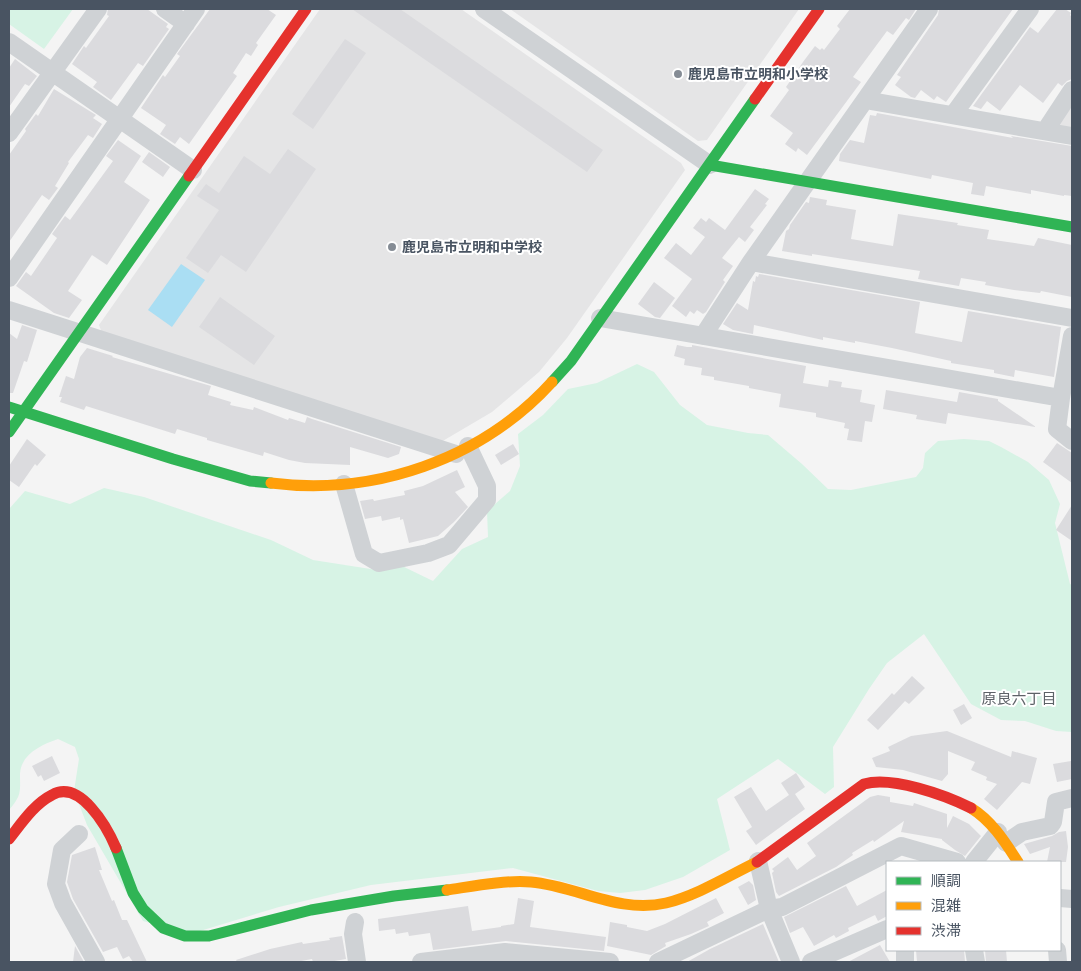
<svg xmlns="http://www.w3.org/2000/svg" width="1081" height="971" viewBox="0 0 1081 971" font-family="Rubik,'Noto Sans JP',sans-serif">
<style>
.education{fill:#e5e5e6}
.green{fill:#d7f3e5}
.water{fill:#aadef3}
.building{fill:#dbdbde}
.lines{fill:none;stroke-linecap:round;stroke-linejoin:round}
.street{stroke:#cfd2d5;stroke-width:18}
.fast{stroke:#30b455;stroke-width:11}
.slow{stroke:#ff9f0a;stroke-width:11}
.jam{stroke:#e5322d;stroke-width:11}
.poi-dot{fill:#858c95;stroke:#fff;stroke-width:2}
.labels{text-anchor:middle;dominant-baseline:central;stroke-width:4;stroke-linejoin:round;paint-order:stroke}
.poi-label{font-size:14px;font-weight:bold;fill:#495462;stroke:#fff;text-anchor:start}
.neighbourhood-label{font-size:15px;fill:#5e6268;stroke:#fff}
</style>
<rect width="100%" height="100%" fill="#f4f4f4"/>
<path class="education" d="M320,9H461L681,163L685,170L567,338L539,372L492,412L441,442L102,333L99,325Z
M510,9H799L707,140L698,141Z
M1072,100V129L1060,127L1058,121Z"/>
<path class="green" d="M9,9H73L44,49L9,24Z
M637,364L654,372L680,405L707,425L748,433L768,435L802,464L828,489L851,490L916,477L923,468L925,453L938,441L964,439L989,441L1001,447L1028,462L1049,480L1060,504L1055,523L1070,584L1072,585V732L1056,731L1025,721L1001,720L971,704L924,634L887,663L869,689L833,747L834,787L825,794L778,759L717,799L730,850L683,877L645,890L620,893L598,891L513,868L371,885L279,907L190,934L143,921L87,825L74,791L79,759L75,747L58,739C41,745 21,754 20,774C20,792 22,795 9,810V509L25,491L70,504L104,488L144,497L271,540L313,560L377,570L400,565L433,581L462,549L488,537L487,511L510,491L520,466L518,434L543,415L568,389L597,383Z"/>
<path class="water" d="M181,264L205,280L172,327L148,310Z"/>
<path class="building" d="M108,9H147L168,24L166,27L169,29L143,66L138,63L111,100L93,87L97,82L72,64L84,46L86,48L109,16L107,15Z
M210,9H267L276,15L256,43L258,45L251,56L246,53L233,73L237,76L189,144L180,137L175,144L160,134L166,125L141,108L163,75L165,77L180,56L177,54Z
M352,9H400L603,150L587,172Z
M850,9H916L909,20L906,18L893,35L887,31L853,77L861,82L807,155L798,148L796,152L785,144L793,133L770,116L789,90L786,87L803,62L815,46L820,50L822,48L824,50L840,29L837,26Z
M939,9H1013L946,102L937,96L934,100L921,90L915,98L911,97L895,85L901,77L897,75L938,15Z
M1057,9H1065L1071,13L1070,15L1072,17V79L1067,81L1062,86L1058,83L1043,103L1020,85L1000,111L987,101L981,109L973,106L1030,27L1038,33Z
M345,39L366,53L313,129L292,114Z
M15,59L37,76L29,86L25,84L9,107V68Z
M54,89L96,115L93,118L102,124L93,138L88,135L68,162L69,163L55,186L58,188L49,200L42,195L9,242V155L26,131L25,129L36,114L38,116Z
M877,113L1013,138L1011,136L1072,146V196L1064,195V196L1031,190V194L986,186L984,196L971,194L973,183L932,175L931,179L839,161L840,154L850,140L864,143L870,115L876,116Z
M118,140L141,156L124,182L150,200L107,265L92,255L68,291L82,300L69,318L54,313L16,286L26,272L31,276L57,238L52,234L65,216L70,220L113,161L106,156Z
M288,149L316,169L246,272L221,255L208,273L186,258L219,210L197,196L206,184L219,193L244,156L270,174Z
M149,152L170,167L163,177L142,162Z
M755,189L769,199L765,204L767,205L750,227L754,230L745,242L739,237L722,258L733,266L723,280L725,282L706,312L703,314L697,310L694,314L690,311L686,317L672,306L692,279L664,258L676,243L691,255L705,237L693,228L701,218L706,222L709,218L725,230Z
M810,197L827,200L826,205L856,210L851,239L893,246L898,214L958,223L957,225L989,230L987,239L1034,246L1038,238L1072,245V297L1041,291L1040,293L1014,290L985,285L986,282L961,278L959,286L918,279L920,271L812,254V256L782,251L786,231L789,229L790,225L806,202L809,203Z
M759,274L920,302L915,333L962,342L968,311L1061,327L1054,377L1015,370L1014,377L994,373V370L951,363V361L892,348L855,341V343L823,337V340L754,325L753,334L733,330L723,324L737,303L748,310L753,281L755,282L756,276L758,277Z
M654,282L675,298L660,318L655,317L638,304Z
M220,297L275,336L254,365L199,327Z
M22,325L37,330L27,362L24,361L13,393H9V333L17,339Z
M677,345L687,347H692V345L806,366L803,383L828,387L829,380L842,382L841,387L862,390L860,402L875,405L872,422L865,421L862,442L847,440L849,429L844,428L845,423L816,417V413L779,407L781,394L749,388V386L714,380V377L701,375L702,368L684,365L685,359L674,356Z
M87,348L113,356L112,357L211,386L208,395L231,402L230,405L253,410L254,407L288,420L289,418L305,423L307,417L312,419L401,447L399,454L388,458L350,447V465L305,463L289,460L264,452L263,456L207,440V438L177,429L175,434L86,406L84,410L60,402L62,397H59L66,376L74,379L80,357Z
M886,390L957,402L959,392L998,399V401L1036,427L948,413L946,424L916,419L917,415L883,409Z
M27,439L46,455L37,466L35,464L19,487L9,480V466Z
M1057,443L1072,453V483L1043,462Z
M513,444L519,454L501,465L495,455Z
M457,470L465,487L455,492L468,507L454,522L438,536L409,543L403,519L400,520V517L382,521L381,516L365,519L360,501L373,499L374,501L405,495L404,491L423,486Z
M1072,505V541L1056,530Z
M912,676L925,688L909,704L905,701L878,730L867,720L892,693L894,695Z
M964,704L972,718L961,725L953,710Z
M947,731L1011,757L1012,751L1037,758L1030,784L1022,782L997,810L984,799L997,784L986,780L987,777L971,770L975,762L948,751V774L942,781L903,770L876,767L872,758L890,751L888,747L911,736Z
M52,756L60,773L44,781L41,775L38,777L32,766Z
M1071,761L1072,779L1057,782L1053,764Z
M796,773L805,787L795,794L805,809L756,845L746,831L752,827L734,797L751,787L766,811L789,795L781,783Z
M878,795L890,797V802L913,806L914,803L947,814V828L953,816L969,824L981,836L965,856L955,850L942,840V839L901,832L904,821L874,842L873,840L852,853L853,855L836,867L779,896L776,892L772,873L774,871L772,869L788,857L797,870L816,856L807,843L870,797Z
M1066,831L1068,847L1066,862H1047L1050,847L1030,854L1024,844L1052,836L1059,832Z
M95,847L102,870H99L112,901L114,900L122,920H127L147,962H133L129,956L123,959L117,947L103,952L73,899L67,882L72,855Z
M749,881L753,885L756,900L748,905L738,887Z
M846,886L857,906L887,890V916L878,921L875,915L848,928L849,931L836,938L834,935L814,946L803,927L790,933L784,917Z
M518,898L534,901L530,927L606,937L604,951L506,941L433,950L430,933L409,936L408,932L396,934L395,929L379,931L378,919L468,906L472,931L501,927V926L514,924Z
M716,898L724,913L707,922L709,926L691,934L665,943L666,946L651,955L607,946L610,922L627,925V927L647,931L665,924Z
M763,924L779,962H687L710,949Z
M342,936L346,959L329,962H313L312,959L296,962H237L236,960L270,949L302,942L303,944L330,940L329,938Z
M880,945L890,962H848Z
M75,946L84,962H73Z
M916,950H964L965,962H917Z
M985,950H1006L1007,962H986Z"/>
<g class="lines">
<path class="street" d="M165,9L186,24
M484,9L710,165
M9,42L193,170
M865,100L1072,136
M953,115L1030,9
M1045,131L1072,90
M9,133L98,9
M751,262L1072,318
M9,278L196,9
M9,310L456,454
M600,318L1061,398
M703,336L751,262L929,9
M1072,336L1061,398L1057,429L1072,441
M344,484L364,554L379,563L428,553L449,545L487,500V486L468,446
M79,834L62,850L56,884L63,903L96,962
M1006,843L1022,832L1050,826L1053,822L1056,802L1072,798
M758,861L769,909L791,962
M974,862L998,832
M1060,898L1072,899
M355,922L353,934L357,962
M905,950V962
M974,950L976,962
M1057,950L1058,962
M421,962L505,952L610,962
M658,962L769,909L782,907L901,846L957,862
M811,962L887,929"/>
<path class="fast" d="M710,165L1072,227
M552,382L571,361L755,99
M9,407L173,459L250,481L271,483
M9,432L189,176
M116,848L133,893L143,909L163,928L185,936H209L311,910L394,896L447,890"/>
<path class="slow" d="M271,483C374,496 481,460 552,382
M971,808C992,821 1005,842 1018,862
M447,890C474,886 504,880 531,882C577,886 619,914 666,903C698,895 728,876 757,862"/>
<path class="jam" d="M755,99L819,9
M189,176L306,9
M9,839C21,824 34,804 52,795C80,779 107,827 116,848
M757,862L864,784C892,776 945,795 971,808"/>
</g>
<g class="poi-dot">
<circle cx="678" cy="74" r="5"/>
<circle cx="392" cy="247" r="5"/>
</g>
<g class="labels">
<g class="poi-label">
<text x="688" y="74">鹿児島市立明和小学校</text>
<text x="402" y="247">鹿児島市立明和中学校</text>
</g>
<g class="neighbourhood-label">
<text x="1019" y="699">原良六丁目</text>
</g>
</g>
<rect width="1081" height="971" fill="none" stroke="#495462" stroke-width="20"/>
<rect x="886" y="861" width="175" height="90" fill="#ffffff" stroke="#b6bbc0"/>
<rect x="896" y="877" width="25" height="8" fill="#30b455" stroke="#b6bbc0"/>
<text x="931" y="886" font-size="15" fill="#495462">順調</text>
<rect x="896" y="902" width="25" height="8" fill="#ff9f0a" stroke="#b6bbc0"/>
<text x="931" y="911" font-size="15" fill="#495462">混雑</text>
<rect x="896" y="927" width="25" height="8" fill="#e5322d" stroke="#b6bbc0"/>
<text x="931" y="936" font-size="15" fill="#495462">渋滞</text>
</svg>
